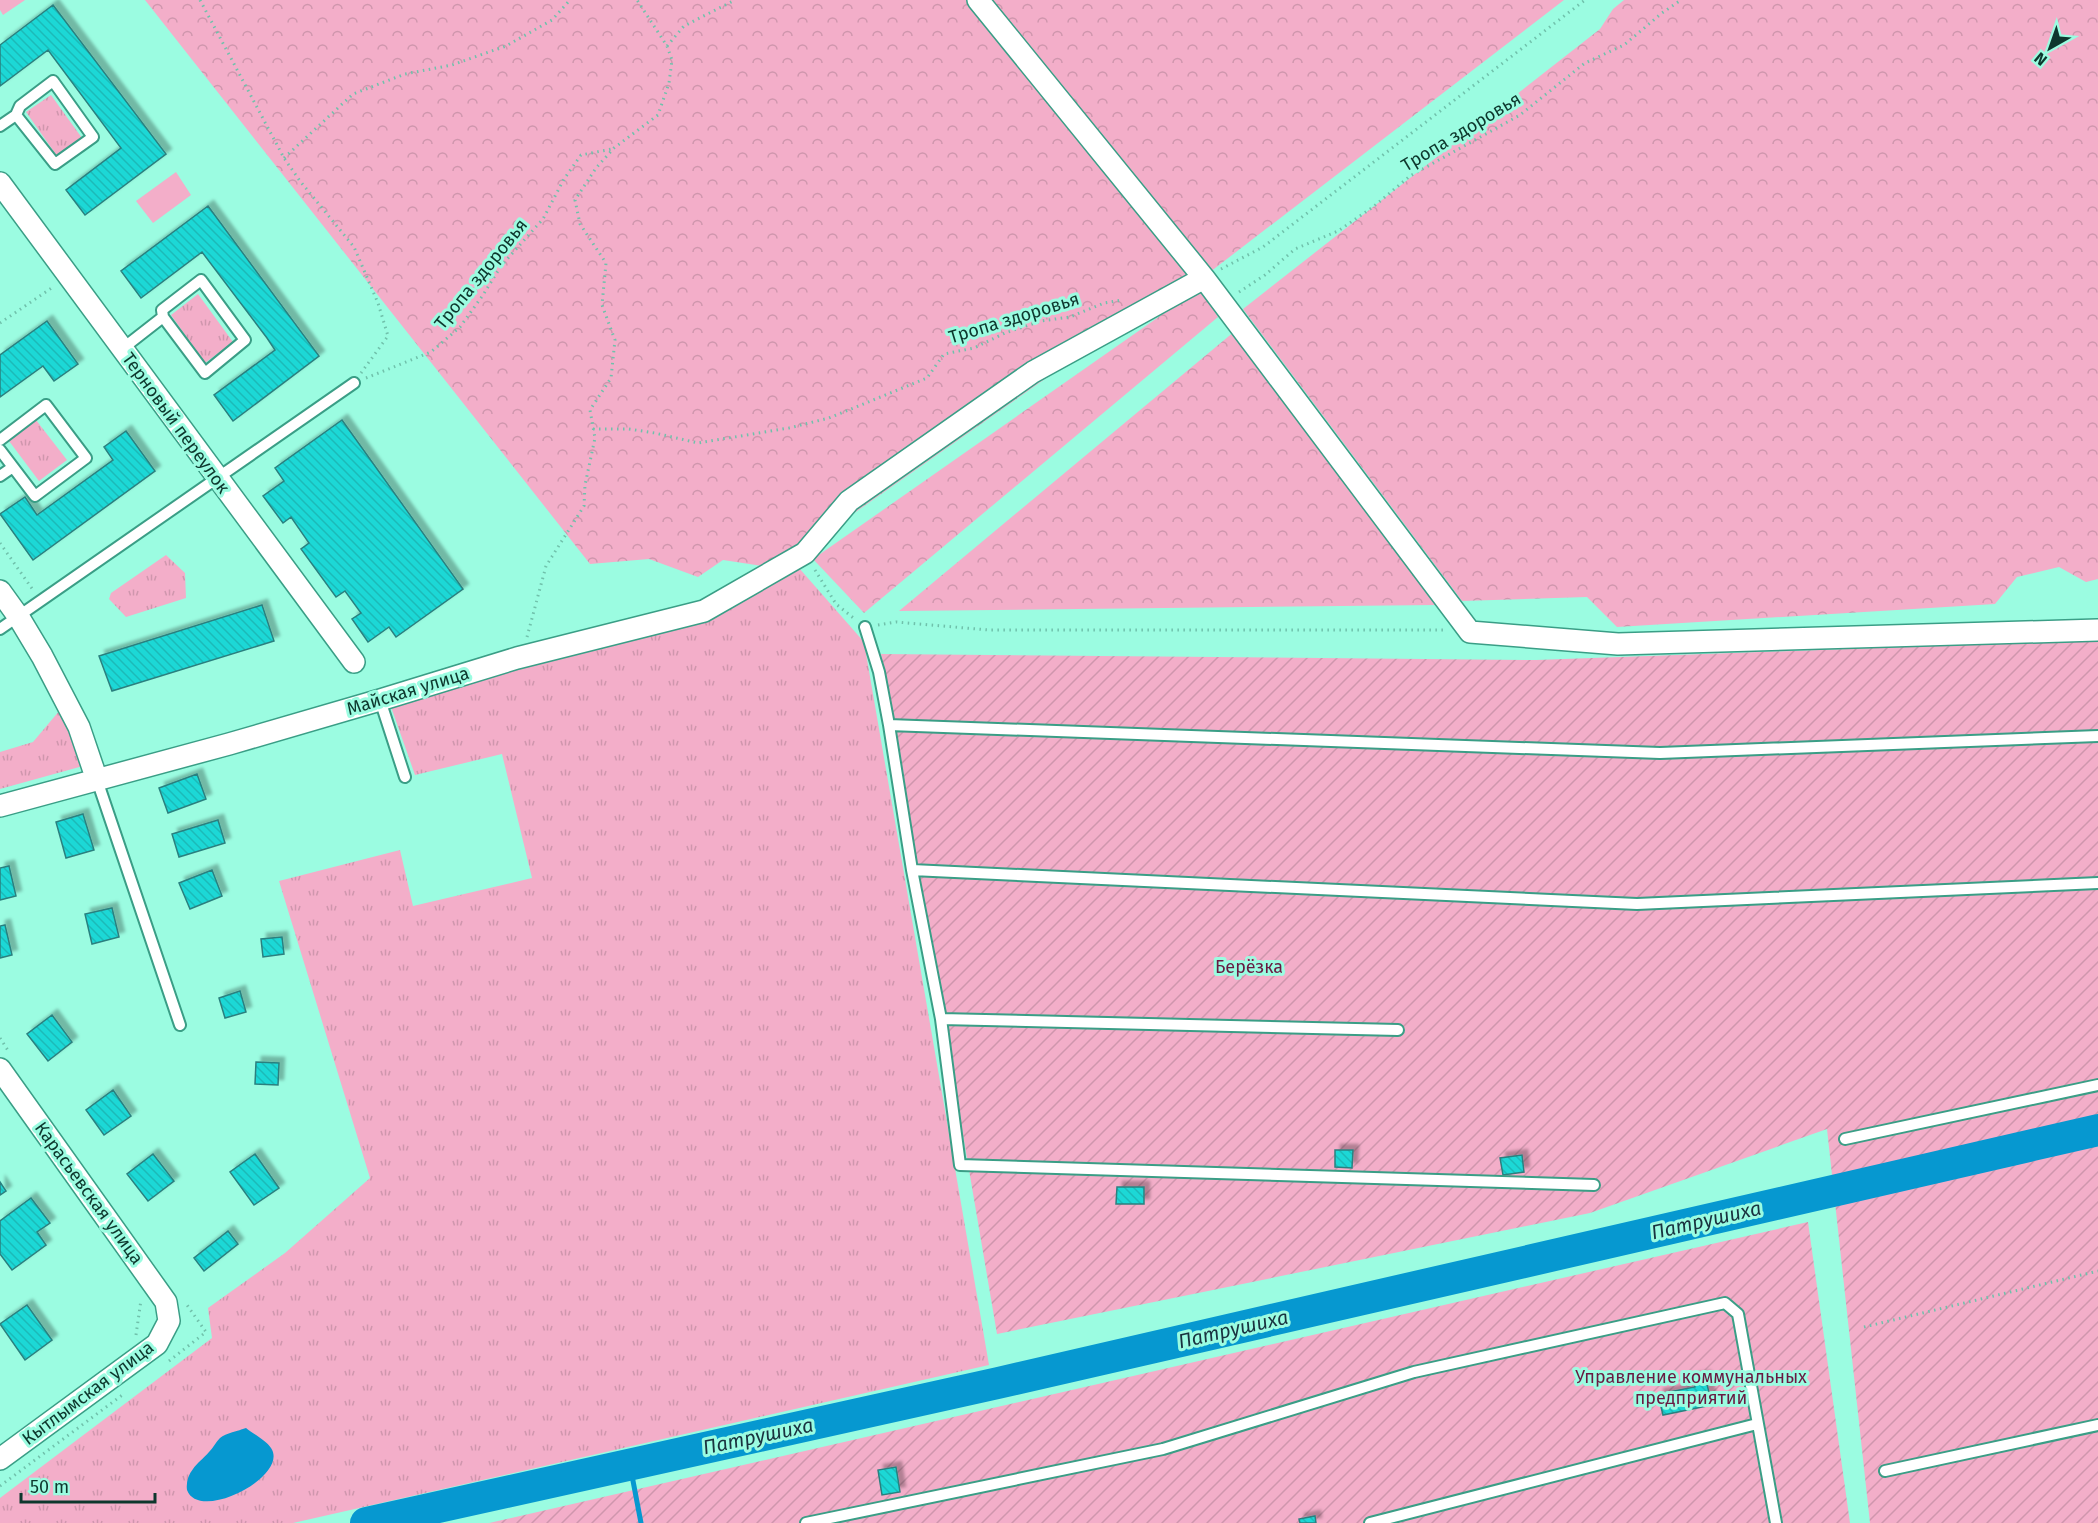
<svg xmlns="http://www.w3.org/2000/svg" width="2098" height="1523" viewBox="0 0 2098 1523" font-family="'Fira Sans',sans-serif">
<style>
.grass{fill:url(#grass-tufts)}
.forest{fill:url(#forest-crowns)}
.garden{fill:url(#garden-furrows)}
.pitch{fill:#f3aec9}
.water{fill:#0698d0}
.lines{fill:none;stroke-linecap:round;stroke-linejoin:round}
.stream{stroke:#0698d0;stroke-width:5}
.river{stroke:#0698d0;stroke-width:32}
.building{fill:url(#building-back-hatch);stroke:#2b807f;stroke-width:1.5;filter:url(#shadow)}
.service-casing{stroke:#3a9e86;stroke-width:14}
.minor-casing{stroke:#3a9e86;stroke-width:24}
.path{stroke:#70c1ab;stroke-width:3;stroke-dasharray:1.5 4.5;stroke-linecap:butt}
.service{stroke:#fff;stroke-width:10}
.minor{stroke:#fff;stroke-width:21}
.labels{text-anchor:middle;dominant-baseline:central;stroke-width:6;stroke-linejoin:round;paint-order:stroke}
.street-label{font-size:18px;fill:#0d372d;stroke:#9bfce1}
.park-label{font-size:18px;fill:#681941;stroke:#9bfce1}
.water-label{font-size:20px;font-style:italic;fill:#19323f;stroke:#9bfce1}
</style>
<defs>
<pattern id="grass-tufts" width="24" height="20" patternUnits="userSpaceOnUse" patternTransform="scale(1.5)"><rect width="24" height="20" fill="#f3aec9"/><path d="M3 7l-1-3M5 7V3M7 7l1-3M15 17l-1-3M17 17v-4M19 17l1-3" fill="none" stroke="#cf96ad"/></pattern>
<pattern id="forest-crowns" width="20" height="18" patternUnits="userSpaceOnUse" patternTransform="scale(1.5)"><rect width="20" height="18" fill="#f3aec9"/><path d="M2 6a3 3 0 1 1 6 0M12 15a3 3 0 1 1 6 0" fill="none" stroke="#cf96ad"/></pattern>
<pattern id="garden-furrows" width="10" height="10" patternUnits="userSpaceOnUse" patternTransform="scale(1.5)"><rect width="10" height="10" fill="#f3aec9"/><path d="M-1 1l2-2M0 10L10 0M9 11l2-2" fill="none" stroke="#cf96ad"/></pattern>
<pattern id="building-back-hatch" width="6" height="6" patternUnits="userSpaceOnUse" patternTransform="scale(1.5)"><rect width="6" height="6" fill="#1ed8d6"/><path d="M-1 5l2 2M0 0l6 6M5-1l2 2" fill="none" stroke="#1abab8"/></pattern>
<filter id="shadow"><feDropShadow dx="5.5" dy="-5.5" stdDeviation="1.5" flood-color="#0004"/></filter>
</defs>
<rect width="100%" height="100%" fill="#9bfce1"/>
<path class="grass" d="M51,95L82,138L57,156L26,112Z
M198,294L233,342L205,363L171,315Z
M36,420L67,460L39,481L9,441Z
M166,555L185,573L186,598L126,617L109,599L111,593Z
M799,568L864,642L989,1365L293,1523H0V1498L212,1338L208,1308L285,1253L370,1178L279,881L400,850L413,906L532,878L502,754L415,775L390,704L709,618Z
M60,710H62L83,766L0,789V752L33,742Z"/>
<path class="forest" d="M145,0H966L1190,277L776,568L723,560L698,577L649,559L590,564Z
M989,0H1564L1210,272Z
M1624,0H2098V579L2086,582L2059,567L2017,577L1995,604L1617,627L1587,597L1462,601L1243,309L1600,29L1613,9Z
M1200,288L1218,317L864,613L813,559Z
M1235,331L1437,605L899,611Z"/>
<path class="garden" d="M2098,640V1523H1870L1827,1129L1590,1213L997,1334L881,654L1536,660Z
M1808,1222L1850,1523H489Z"/>
<path class="pitch" d="M0,0H25L3,15L0,10Z
M176,172L191,195L153,223L136,201Z"/>
<path class="water" d="M246,1428C253,1434 266,1440 271,1448C290,1476 199,1523 187,1490C186,1483 188,1475 193,1469C197,1463 204,1458 209,1452C213,1448 216,1442 220,1438C226,1433 238,1431 246,1428Z"/>
<g class="lines">
<path class="stream" d="M630,1465L641,1523"/>
<path class="river" d="M366,1523L998,1383L2098,1130"/>
</g>
<path class="building" d="M53,5L166,154L85,215L66,190L121,148L48,50L0,86V45Z
M208,206L319,356L233,421L214,395L275,350L267,338L202,252L141,298L121,271Z
M47,321L78,364L54,381L43,366L0,397V355Z
M342,420L463,589L396,637L389,627L368,642L352,619L361,613L345,591L336,597L301,549L309,543L291,517L283,523L263,496L284,481L275,468Z
M126,431L155,471L33,560L0,514L25,497L37,515L113,460L104,447Z
M262,605L274,641L112,691L99,656Z
M197,774L206,799L168,813L159,788Z
M83,814L94,850L66,858L56,822Z
M218,820L225,843L179,857L172,834Z
M9,866L16,896L0,900V868Z
M212,870L222,896L190,909L179,883Z
M112,908L119,937L92,944L85,914Z
M5,925L12,955L0,958V926Z
M282,937L284,954L263,957L261,939Z
M240,991L246,1012L225,1018L219,998Z
M52,1015L72,1042L48,1061L27,1034Z
M256,1062L279,1063L278,1085L255,1084Z
M113,1090L131,1116L104,1135L86,1110Z
M1335,1150H1353L1352,1168L1335,1167Z
M153,1154L174,1181L148,1201L127,1174Z
M255,1154L279,1188L254,1205L230,1172Z
M1522,1155L1524,1172L1503,1175L1500,1158Z
M0,1182L6,1191L0,1195Z
M1117,1187H1144V1204H1116Z
M31,1198L50,1223L37,1232L46,1245L12,1270L0,1254V1221Z
M228,1231L238,1244L204,1271L194,1258Z
M27,1305L52,1340L25,1360L0,1324Z
M1705,1376L1712,1405L1663,1415L1658,1394L1695,1387L1693,1378Z
M896,1467L900,1492L882,1495L878,1470Z
M1315,1516L1316,1523H1300L1299,1519Z"/>
<g class="lines">
<g class="service-casing">
<path id="service" d="M0,126L16,115L20,106L53,81L93,137L55,164L16,115
M122,349L163,317L162,310L201,280L245,340L205,373L163,317
M0,440L46,405L86,458L35,496L0,450
M0,476L13,467
M865,627L879,672L889,725L912,870L941,1019L960,1165L1594,1185
M0,629L354,383
M380,700L405,777
M889,725L1660,753L2098,736
M97,780L180,1025
M912,870L1637,904L2098,883
M941,1019L1398,1030
M1845,1139L2098,1085
M1885,1471L2098,1425
M806,1523L1163,1449L1414,1372L1725,1303L1738,1314L1776,1523
M1370,1523L1757,1424"/>
</g>
<g class="minor-casing">
<path id="minor" d="M978,0L1204,278L1470,632L1618,644L2098,630
M0,183L354,662
M0,591L18,616L42,656L79,727L97,780
M0,806L229,744L380,700L517,658L704,611L805,553L849,501L1033,372L1204,278
M0,1069L166,1302L169,1321L157,1344L0,1459"/>
</g>
<path class="path" d="M200,0L284,158L300,181L354,247L378,303L388,336L361,373
M667,46L684,26L735,0
M284,158L353,94L405,74L452,65L506,46L552,20L570,0
M1221,269L1263,247L1585,0
M1239,292L1265,275L1295,249L1338,231L1373,207L1410,176L1520,115L1585,63L1624,45L1662,13L1681,0
M0,323L53,287
M366,378L431,352L460,327L483,295L501,266L543,219L564,179L581,155L612,149
M593,429H629L655,433L698,443L789,428L829,418L927,378L944,354L974,348L1005,333L1041,321L1070,317L1104,303L1122,300
M0,543L33,590
M815,570L836,604L856,620
M878,625L896,622L989,630H1444
M527,637L546,566L584,506L585,485L595,438L590,410L611,378L615,340L602,305L606,263L580,224L575,200L596,168L614,148L658,115L669,83L672,60L667,46L637,0
M0,1038L9,1052
M1864,1327L2098,1271
M136,1335L141,1300
M169,1361L206,1332L187,1305
M0,1486L125,1393"/>
<use href="#service" class="service"/>
<use href="#minor" class="minor"/>
</g>
<g class="labels">
<g class="street-label">
<text transform="translate(1461 132) rotate(-31)">Тропа здоровья</text>
<text transform="translate(481 274) rotate(-51)">Тропа здоровья</text>
<text transform="translate(1014 318) rotate(-17)">Тропа здоровья</text>
<text transform="translate(176 423) rotate(54)">Терновый переулок</text>
<text transform="translate(408 691) rotate(-17)">Майская улица</text>
<text transform="translate(89 1193) rotate(54)">Карасьевская улица</text>
<text transform="translate(88 1393) rotate(-37)">Кытлымская улица</text>
</g>
<g class="park-label">
<text x="1249" y="967">Берёзка</text>
<text x="1691" y="1377">Управление коммунальных<tspan x="1691" dy="21">предприятий</tspan></text>
</g>
<g class="water-label">
<text transform="translate(1706 1220) rotate(-13)">Патрушиха</text>
<text transform="translate(1233 1329) rotate(-13)">Патрушиха</text>
<text transform="translate(758 1436) rotate(-12)">Патрушиха</text>
</g>
</g>
<g transform="translate(2050 48) rotate(220)" stroke="#9bfce1" stroke-width="4.5" paint-order="stroke">
<path d="M0-4.5L10 22L0 15L-10 22Z" fill="#0d372d"/>
<text y="-9" font-size="16" font-weight="bold" text-anchor="middle" fill="#0d372d">N</text>
</g>
<path d="M21 1493v9h134v-9" fill="none" stroke="#0d372d" stroke-width="3"/>
<text x="30" y="1493" font-size="18" fill="#0d372d" stroke="#9bfce1" stroke-width="4.5" paint-order="stroke">50 m</text>
</svg>
